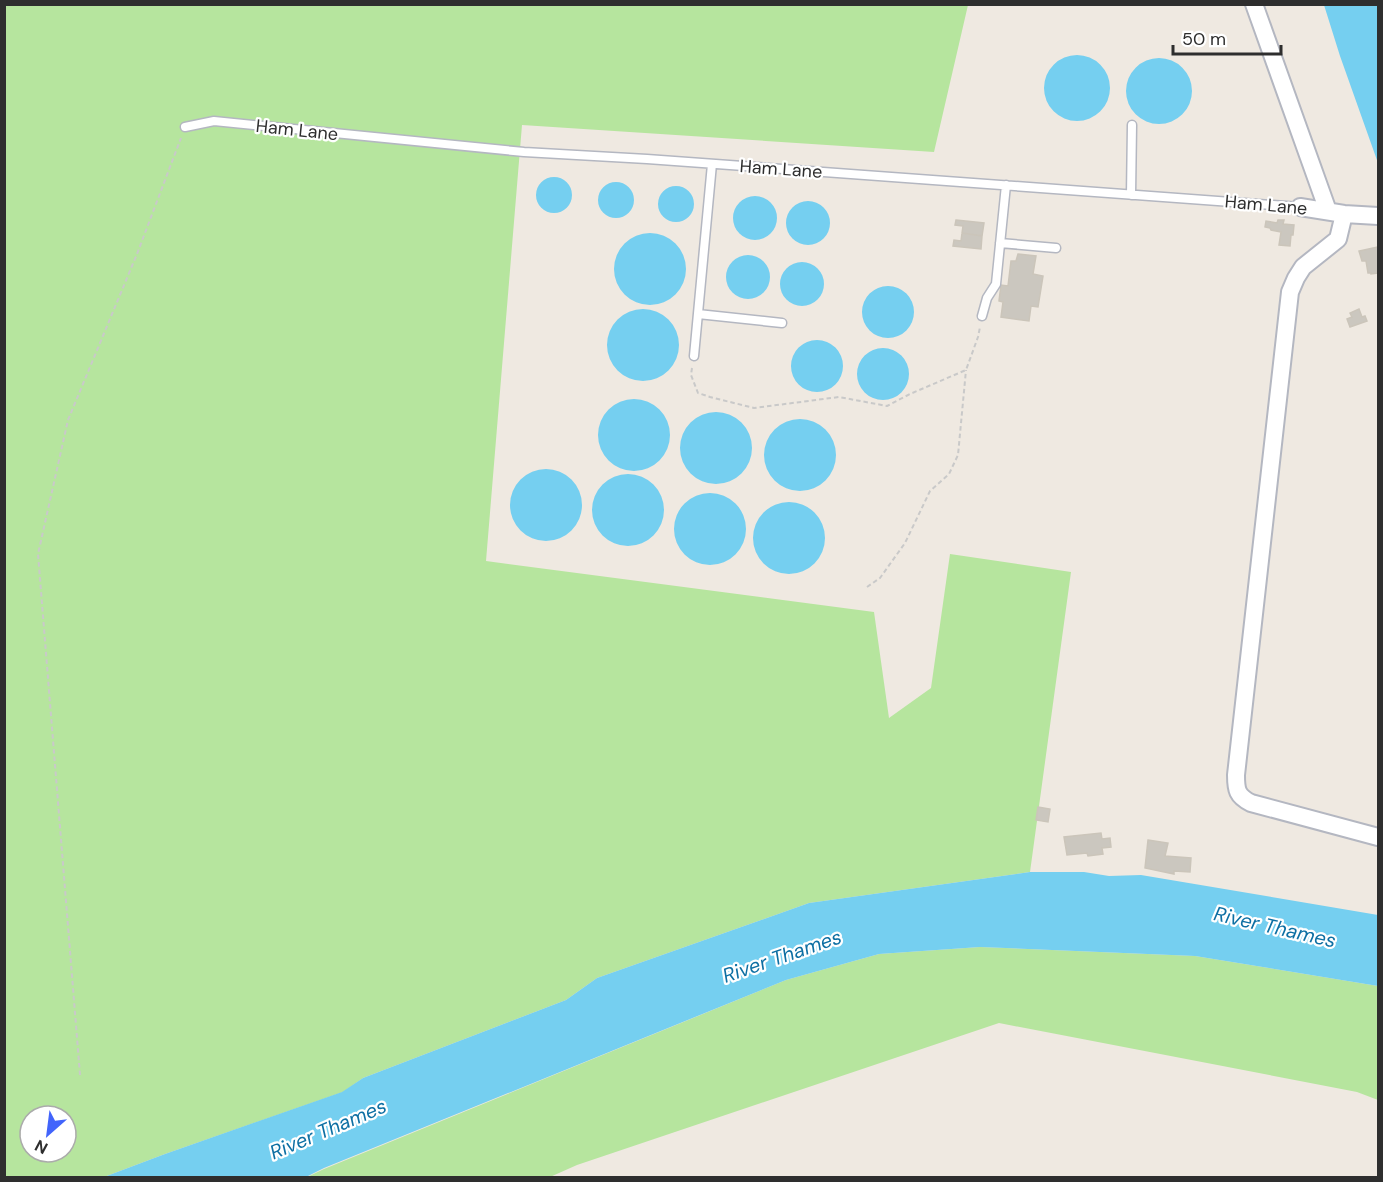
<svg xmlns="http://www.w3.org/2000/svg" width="1383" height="1182" viewBox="0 0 1383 1182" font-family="'DM Sans',sans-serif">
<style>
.green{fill:#b6e59e;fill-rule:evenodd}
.water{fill:#75cff0}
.building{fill:#cbc7bf;stroke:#cbc5ba;stroke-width:1.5}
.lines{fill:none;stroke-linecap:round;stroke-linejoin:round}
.service-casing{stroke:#b4b7c1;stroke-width:11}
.minor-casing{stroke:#b4b7c1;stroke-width:20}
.path{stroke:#c9c9c9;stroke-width:2;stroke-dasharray:4.5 3;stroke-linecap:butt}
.service{stroke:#fff;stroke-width:8}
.minor{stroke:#fff;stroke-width:16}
.labels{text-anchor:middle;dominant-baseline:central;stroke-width:4.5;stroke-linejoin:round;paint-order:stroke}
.street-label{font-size:18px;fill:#2e2e2e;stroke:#fff}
.water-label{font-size:20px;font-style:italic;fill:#0d6fa3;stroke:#fff}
</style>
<rect width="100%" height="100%" fill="#efe9e1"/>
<path class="green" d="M5,5H968L934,152L522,125L486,561L874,612L889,718L931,688L950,554L1071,572L1030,872L809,903L597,978L566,1000L363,1078L343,1092L165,1154L104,1177L5,1178ZM30,1116H66V1152H30Z
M980,947L1195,956L1378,986V1100L1357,1092L999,1023L577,1165L550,1177L305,1178L324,1169L786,980L879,954Z"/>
<path class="water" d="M1324,5H1378V163L1340,56Z
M1044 88a33 33 0 1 1 66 0a33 33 0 1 1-66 0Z
M1126 91a33 33 0 1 1 66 0a33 33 0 1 1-66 0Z
M536 195a18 18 0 1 1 36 0a18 18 0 1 1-36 0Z
M598 200a18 18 0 1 1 36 0a18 18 0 1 1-36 0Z
M658 204a18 18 0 1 1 36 0a18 18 0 1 1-36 0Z
M733 218a22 22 0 1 1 44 0a22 22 0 1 1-44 0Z
M786 223a22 22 0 1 1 44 0a22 22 0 1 1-44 0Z
M614 269a36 36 0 1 1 72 0a36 36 0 1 1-72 0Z
M726 277a22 22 0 1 1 44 0a22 22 0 1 1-44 0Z
M780 284a22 22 0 1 1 44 0a22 22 0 1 1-44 0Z
M862 312a26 26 0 1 1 52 0a26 26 0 1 1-52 0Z
M607 345a36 36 0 1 1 72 0a36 36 0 1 1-72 0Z
M791 366a26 26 0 1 1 52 0a26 26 0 1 1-52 0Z
M857 374a26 26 0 1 1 52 0a26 26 0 1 1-52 0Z
M598 435a36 36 0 1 1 72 0a36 36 0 1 1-72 0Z
M680 448a36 36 0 1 1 72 0a36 36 0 1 1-72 0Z
M764 455a36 36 0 1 1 72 0a36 36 0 1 1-72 0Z
M510 505a36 36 0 1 1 72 0a36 36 0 1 1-72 0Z
M592 510a36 36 0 1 1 72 0a36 36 0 1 1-72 0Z
M674 529a36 36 0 1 1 72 0a36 36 0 1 1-72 0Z
M753 538a36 36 0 1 1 72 0a36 36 0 1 1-72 0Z
M1030,872H1084L1109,876L1141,875L1378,915V986L1195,956L980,947L879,954L786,980L324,1168L306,1177H104L165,1154L342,1092L363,1078L566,1000L597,978L809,903Z"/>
<path class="building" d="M956,220L984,223L982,236L962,233L963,226L955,225Z
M1278,220H1284L1283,224L1294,225L1293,235H1291L1290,246L1279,245L1281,232L1271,230L1270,228L1265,227L1266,221L1277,223Z
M962,233L982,236L981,249L953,246L954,240L961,241Z
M1378,247V273L1371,274V273H1368L1366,261H1362L1359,251Z
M1018,254L1036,256L1033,274L1043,276L1038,307L1031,306L1029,321L1001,317L1003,302L999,301L1001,285L1008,286L1011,261H1016Z
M1359,309L1362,317L1365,316L1367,321L1350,327L1347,319L1352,317L1350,313Z
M1038,807L1050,809L1048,822L1036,820Z
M1101,833L1102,839L1110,838L1111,847L1102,848L1103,854L1088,856L1087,853L1067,855L1064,837Z
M1148,840L1168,843L1165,856L1191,858L1190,872L1174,871V874L1145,868Z"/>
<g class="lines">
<g class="service-casing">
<path id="service" d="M185,127L214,121L524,152L647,159L1300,207
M1131,195L1132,125
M1000,243L1056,248
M698,314L782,323
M982,316L987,298L996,284L1006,185
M694,356L712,164"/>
</g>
<g class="minor-casing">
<path id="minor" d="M1254,4L1328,211
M1300,207L1344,214L1378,216
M1344,214L1338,239L1303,267L1296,278L1290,292L1236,775C1236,790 1237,796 1251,803L1378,837"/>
</g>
<path class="path" d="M692,368L691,375L698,393L710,397L754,408L839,397L887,406L910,394L966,370L978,337L980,327
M867,587L880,578L905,543L930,491L949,474L958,455L966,370
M80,1075L38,554L68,420L137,254L181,138"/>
<use href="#service" class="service"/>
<use href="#minor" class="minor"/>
</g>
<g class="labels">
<g class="street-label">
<text transform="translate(297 130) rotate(6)">Ham Lane</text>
<text transform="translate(781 169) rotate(4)">Ham Lane</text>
<text transform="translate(1266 205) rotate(5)">Ham Lane</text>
</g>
<g class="water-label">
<text transform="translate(1275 927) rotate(13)">River Thames</text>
<text transform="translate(782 956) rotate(-19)">River Thames</text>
<text transform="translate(328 1129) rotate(-23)">River Thames</text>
</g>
</g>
<rect width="1383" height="1182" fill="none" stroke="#2e2e2e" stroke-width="12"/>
<g transform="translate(48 1134) rotate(208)"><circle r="28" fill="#ffffff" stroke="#ababab" stroke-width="1.5"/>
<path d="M0-4.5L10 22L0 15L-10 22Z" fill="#4264fb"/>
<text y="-9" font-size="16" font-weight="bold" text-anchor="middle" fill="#2e2e2e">N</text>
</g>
<path d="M1173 45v9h108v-9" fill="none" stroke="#2e2e2e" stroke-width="3"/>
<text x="1182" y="45" font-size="18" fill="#2e2e2e" stroke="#ffffff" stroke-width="4.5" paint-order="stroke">50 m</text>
</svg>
